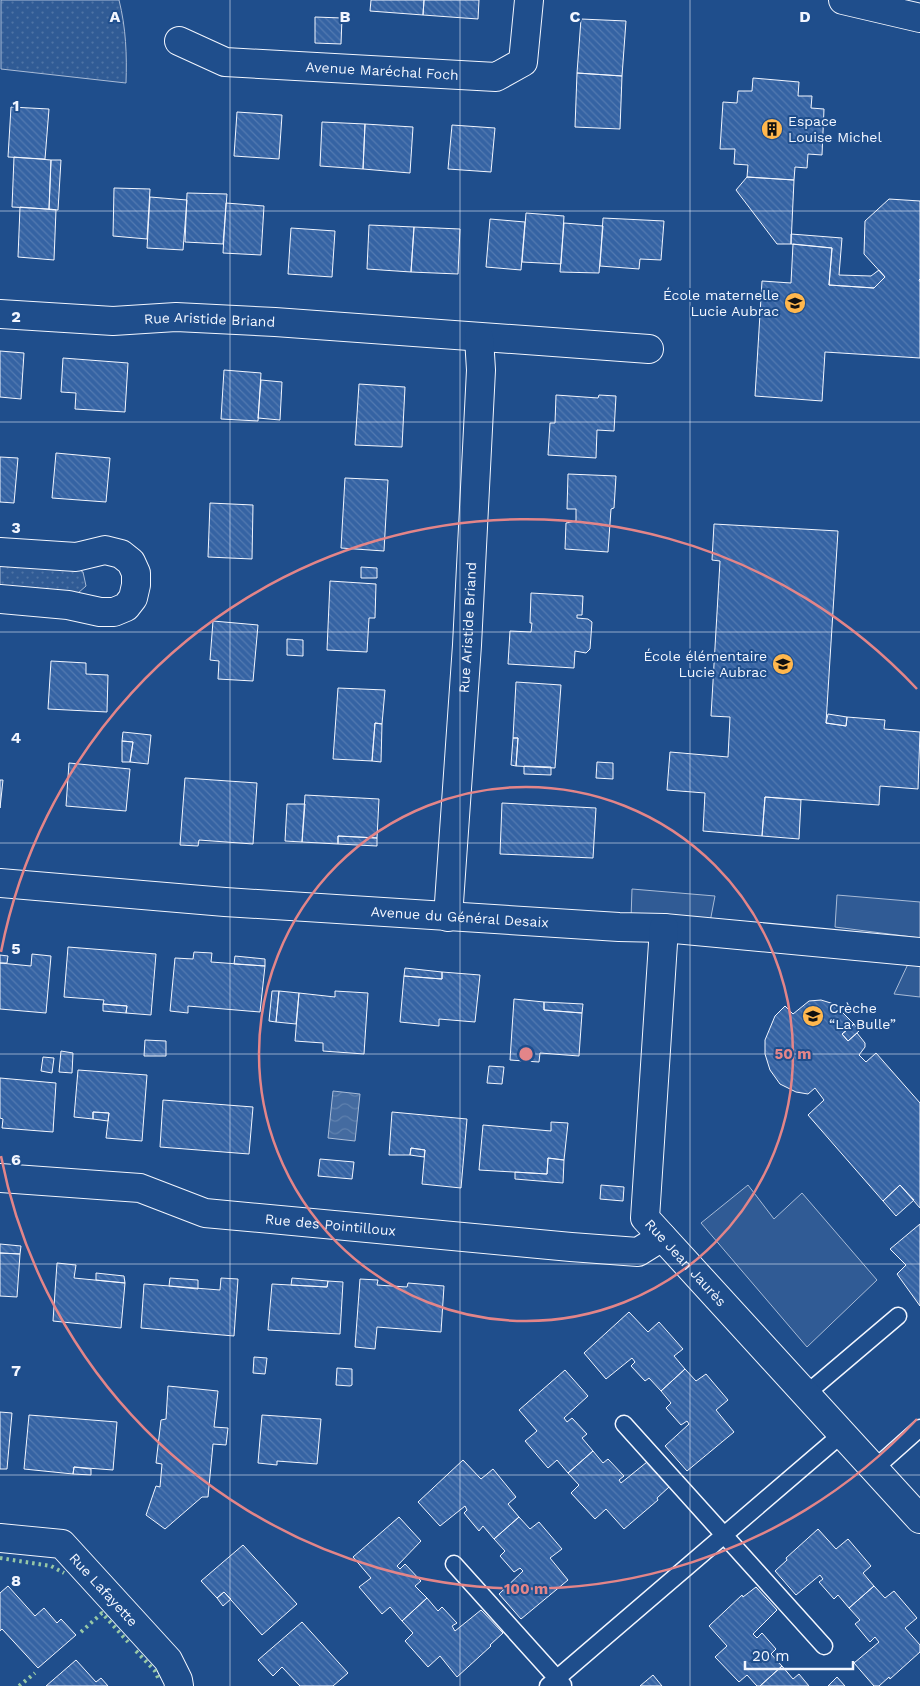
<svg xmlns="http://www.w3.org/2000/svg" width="920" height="1686" viewBox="0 0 920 1686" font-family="'Work Sans',sans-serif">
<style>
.grass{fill:url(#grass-dots);stroke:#a8bbd7}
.built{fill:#305b95;stroke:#a8bbd7}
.water{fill:url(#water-waves);stroke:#a8bbd7}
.building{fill:url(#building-back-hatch);stroke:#f2f6ff}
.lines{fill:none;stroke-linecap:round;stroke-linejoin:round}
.service-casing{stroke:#f2f6ff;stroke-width:19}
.minor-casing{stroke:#f2f6ff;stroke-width:30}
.service{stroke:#1f4e8c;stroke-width:16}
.minor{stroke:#1f4e8c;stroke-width:28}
.hedge{stroke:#97c8a6;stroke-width:4;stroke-dasharray:2.5 4;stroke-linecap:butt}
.grid{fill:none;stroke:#f2f6ff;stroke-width:1;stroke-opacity:0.55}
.ring{fill:none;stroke:#e38589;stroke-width:2.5}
.labels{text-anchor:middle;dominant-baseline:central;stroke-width:4;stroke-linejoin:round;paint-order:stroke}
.street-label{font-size:14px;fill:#f2f6ff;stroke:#1f4e8c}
.poi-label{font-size:14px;fill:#f2f6ff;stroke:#1f4e8c;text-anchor:start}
.grid-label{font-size:16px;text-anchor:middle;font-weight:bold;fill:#f2f6ff;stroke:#1f4e8c;stroke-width:4;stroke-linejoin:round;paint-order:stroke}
.centre{fill:#e38589;stroke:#1f4e8c;stroke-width:2.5}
.ring-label{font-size:15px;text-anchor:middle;font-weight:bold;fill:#e38589;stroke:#1f4e8c;stroke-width:4;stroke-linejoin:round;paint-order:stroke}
</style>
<defs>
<pattern id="grass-dots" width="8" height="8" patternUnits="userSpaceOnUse" patternTransform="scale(1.25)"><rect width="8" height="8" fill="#305b95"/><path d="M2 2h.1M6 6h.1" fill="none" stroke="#4e73a5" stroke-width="1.8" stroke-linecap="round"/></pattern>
<pattern id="water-waves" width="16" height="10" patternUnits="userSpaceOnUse" patternTransform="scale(1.25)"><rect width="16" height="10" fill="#446ba0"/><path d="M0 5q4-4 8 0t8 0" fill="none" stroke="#5f81ae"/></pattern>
<pattern id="building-back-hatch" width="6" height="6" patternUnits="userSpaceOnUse" patternTransform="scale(1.25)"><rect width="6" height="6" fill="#3563a3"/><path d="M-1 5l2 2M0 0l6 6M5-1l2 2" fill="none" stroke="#537ab1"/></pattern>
</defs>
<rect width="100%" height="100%" fill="#1f4e8c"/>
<path class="grass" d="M1,0H119C126,28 127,55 126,83L1,69Z
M0,564L76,568L83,572L86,586L78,593H54L0,588Z"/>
<path class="built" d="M632,889L715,896L710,922L631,919Z
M837,895L920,902V938L835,927Z
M908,964L920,965V997L894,994Z
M748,1185L774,1219L802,1193L877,1280L807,1347L701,1223Z"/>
<path class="water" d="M333,1091L360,1094L355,1141L328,1138Z"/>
<path class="building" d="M371,0H424L423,15L370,11Z
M424,0H479L478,19L423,15Z
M315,17L342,18L341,44L315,43Z
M581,19L626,21L622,76L577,73Z
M577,73L622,76L620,129L575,127Z
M753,78L799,82L798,96H812L811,108L824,109L822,155L808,154L807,168L795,167L794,180L747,177L748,165L734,164L735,149H720L723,102L737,103L738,91H752Z
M11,107L49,109L45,159L8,157Z
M237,112L282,115L279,159L234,156Z
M322,122L365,124L363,169L320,166Z
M365,124L413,127L410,173L363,169Z
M452,125L495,128L491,172L448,169Z
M14,157L51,160L49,209L12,207Z
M51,160H61L58,210L49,209Z
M747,177L794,180L791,244H777L736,190Z
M114,188L150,189L147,239L113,236Z
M187,193L227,194L223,244L185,242Z
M150,197L187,200L183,250L147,248Z
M889,199L920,201V279L919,280L920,282V358L825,352L822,401L755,396L762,281L791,283L793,244L832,248L829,285L874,288L885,277L864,254L865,221Z
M226,203L264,206L261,255L223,253Z
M20,207L56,210L54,260L18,257Z
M526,213L564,216L561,264L522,262Z
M603,218L664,221L661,260L640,259L639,269L600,266Z
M490,219L525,222L521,270L486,267Z
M564,223L603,226L599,273L560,272Z
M369,225L414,227L411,272L367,269Z
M414,227L460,229L458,274L411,272Z
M291,228L335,231L332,277L288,274Z
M791,234L842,238L839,275L871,276L879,270L885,277L874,288L829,285L832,248L791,244Z
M0,351L24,353L21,399L0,397Z
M63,358L128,363L125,412L75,409L76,393L61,392Z
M224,370L261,373L258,421L221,419Z
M261,380L282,382L280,420L258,418Z
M359,384L405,387L402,447L355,445Z
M556,395L598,398L599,395L616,396L614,431L597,430L596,458L548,455L550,423H555Z
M56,453L110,458L106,502L52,498Z
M0,457L18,458L14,503L0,502Z
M568,474L616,476L614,508L611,509L608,552L565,549L566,523L576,521V509H567Z
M345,478L388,480L384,551L341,548Z
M210,503L253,505L252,559L208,557Z
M714,524L838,531L826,723L846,726L847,717L885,720L884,729L920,732L918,789L880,786L879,805L765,797L762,836L703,831L705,793L667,790L670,752L728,757L730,717L711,716L720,561L712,560Z
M361,567L377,568V578H361Z
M330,581L376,584L375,618H369L367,652L327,650Z
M531,593L583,596L582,615H577V618L588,619L592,622L590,649L586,653L575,651L574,668L508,664L510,631L531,632L532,623H530Z
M213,621L258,625L253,681L218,679L219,661L210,660Z
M287,639L303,640V656L287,655Z
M51,661L86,663V674L108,675L107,712L48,709Z
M516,682L561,685L555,768L516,766L518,738H513Z
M338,688L385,690L382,724L375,723L372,761L333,759Z
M828,714L847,717L846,726L826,723Z
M375,723L382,724L381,762L372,761Z
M123,732L151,735L148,764L130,762L133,742L122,741Z
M513,738H518L516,766L511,765Z
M122,741L133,742L130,762H122Z
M597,762L613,763V779L596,778Z
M69,763L130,769L126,811L66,806Z
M524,766L551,767V775L524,774Z
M185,778L257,783L253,844L199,840L198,846L180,845Z
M0,780H3L0,808Z
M305,795L379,799L377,838L338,836V844L302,842Z
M765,797L801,800L799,839L762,836Z
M502,803L596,808L593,858L500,854Z
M287,804H305L302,842L285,841Z
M338,836L377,838V846L338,844Z
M68,947L156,954L151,1015L126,1013L127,1006L103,1004L104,1000L64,997Z
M194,952L212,953L211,962L265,966L260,1012L188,1006V1013L170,1011L175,958L193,959Z
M32,954L51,956L46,1013L0,1009V963L31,966Z
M0,955L8,956L7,963H0Z
M235,956L265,959V966L234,964Z
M405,968L442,972V979L404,976Z
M442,972L480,975L475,1022L439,1019V1026L400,1022L404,976L442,979Z
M272,991H279L276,1022L269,1021Z
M279,991L299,993L296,1024L276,1022Z
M335,991L368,993L364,1054L323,1051V1043L295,1041L299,993L335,997Z
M514,999L544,1002V1010L582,1013L579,1056L540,1053L539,1062L510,1060Z
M821,1000L834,1004L854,1024L842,1034L848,1041L857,1033L865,1043V1047L859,1055L866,1062L876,1053L920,1103V1208L900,1185L883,1201L808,1115L824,1100L815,1088L808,1094L796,1092L780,1084L770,1070L765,1054V1040L775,1016L785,1006L793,1014L809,1001Z
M544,1002L583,1004L582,1013L544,1010Z
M103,1004L127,1006L126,1013L103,1011Z
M854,1024L859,1031L848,1041L842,1034Z
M145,1040L166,1041V1056H144Z
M61,1051L73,1053L72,1073L59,1072Z
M43,1057L54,1058L52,1073L41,1071Z
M489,1066L504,1067L502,1084L487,1083Z
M78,1070L147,1075L142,1141L106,1138L109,1113L93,1112V1119L74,1117Z
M0,1078L56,1083L53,1132L2,1128L3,1119L0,1118Z
M163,1100L253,1107L249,1154L160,1147Z
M93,1112L109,1113L108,1121L93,1119Z
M392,1112L467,1119L461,1188L422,1184L425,1150L411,1148L410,1155H389Z
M551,1122L568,1123L564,1160L548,1158L547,1174L479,1170L483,1125L551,1131Z
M411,1148L425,1150L424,1157L410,1155Z
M548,1158L564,1160L563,1183L515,1179V1172L547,1174Z
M320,1159L354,1162L352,1179L318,1176Z
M601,1185L624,1187L623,1201L600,1199Z
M900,1185L914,1200L896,1216L883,1201Z
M920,1224V1306L897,1274L906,1265L890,1249Z
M0,1244L21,1246L20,1254L0,1253Z
M0,1253L20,1254L17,1297L0,1296Z
M57,1263L76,1265L74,1278L125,1283L121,1328L53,1321Z
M96,1273L124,1276L125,1283L96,1280Z
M170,1278L198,1280V1289L169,1286Z
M221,1278L238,1279L234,1336L141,1328L144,1284L220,1290Z
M292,1278L328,1281L327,1287L291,1285Z
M360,1279L378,1280L377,1285L407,1287L408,1283L444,1286L441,1332L377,1327L375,1349L355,1347Z
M328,1281L343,1282L340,1334L268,1330L272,1284L327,1287Z
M629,1312L648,1332L659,1322L683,1349L674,1356L685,1369L661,1391L649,1378L645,1381L631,1366L635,1362L632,1358L606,1379L584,1353Z
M254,1357L267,1358L265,1374L253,1373Z
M337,1368L352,1369V1385L350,1386L336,1385Z
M685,1369L696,1381L706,1374L728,1400L716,1410L734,1432L687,1471L665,1446L689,1424L687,1421L681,1425L666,1408L671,1403L661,1391Z
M565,1370L588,1396L564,1418L567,1422L572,1418L587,1434L582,1438L593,1451L568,1473L557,1460L548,1468L525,1441L537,1431L519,1410Z
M168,1386L218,1391L214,1427L228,1428L226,1445L213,1444L208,1497H202L165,1529L146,1515L156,1486L160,1487L162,1464L156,1463L161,1420L166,1419Z
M0,1412L12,1413L7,1469H0Z
M29,1415L117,1422L113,1470L74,1467L73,1474L24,1469Z
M262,1415L321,1419L317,1464L277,1461V1465L258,1463Z
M593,1451L603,1463L608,1459L624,1476L619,1480L621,1483L647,1462L669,1487L657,1498L658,1500L624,1529L606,1509L595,1519L571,1493L579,1485L568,1473Z
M463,1460L481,1479L493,1469L516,1497L508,1504L519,1517L494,1539L483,1526L479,1531L464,1513L467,1510L465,1506L440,1526L418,1502Z
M74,1467L91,1469V1475L73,1474Z
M399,1517L421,1541L397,1566L400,1569L405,1564L421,1581L415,1586L427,1598L402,1621L390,1607L382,1614L359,1587L371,1578L353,1557Z
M519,1517L530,1529L539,1522L562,1549L550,1558L568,1580L521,1619L499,1594L523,1571L520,1568L514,1572L500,1556L505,1551L494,1539Z
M818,1529L836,1549L848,1539L871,1566L863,1573L874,1586L849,1608L838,1595L834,1599L819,1582L823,1579L820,1575L796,1595L775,1571L787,1560L786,1558Z
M243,1545L297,1604L262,1635L224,1592L217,1598L201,1581Z
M8,1586L35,1616L44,1608L57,1623L61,1619L76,1635L38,1668L2,1629L0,1631V1593Z
M874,1586L885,1598L894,1591L917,1618L905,1628L920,1645V1652L890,1679L889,1677L879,1686H874L854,1663L879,1642L875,1637L870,1642L855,1624L860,1620L849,1608Z
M756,1587L777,1610L753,1634L757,1638L762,1633L776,1649L771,1654L782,1666L760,1686H757L747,1675L739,1682L715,1657L727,1646L709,1626L742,1595L743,1597Z
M224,1592L231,1599L223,1606L217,1598Z
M427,1598L438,1611L442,1607L457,1623L452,1626L455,1631L481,1610L503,1633L490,1645L491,1646L457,1677L440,1656L428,1667L405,1641L413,1633L402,1621Z
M302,1622L348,1673L333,1686H300L282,1667L273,1676L258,1660Z
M76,1660L96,1682L101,1678L108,1686H46Z
M782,1666L793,1679L799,1674L809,1686H760Z
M653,1675L662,1686H640Z
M837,1677L845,1686H828Z"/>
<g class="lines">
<g class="service-casing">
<path id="service" d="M806,1394L898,1316
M624,1424L824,1646
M874,1469L920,1428
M454,1564L563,1685
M548,1686L842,1434"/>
</g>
<g class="minor-casing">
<g id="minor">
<path d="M843,0L920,18"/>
<path id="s1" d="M179,41L225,62L496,77L523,62L529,0"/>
<path id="s2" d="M0,314L113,321L176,317L275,322L649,349"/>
<path d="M0,552L76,557L105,550L121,554L131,562L136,573V585L133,598L126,607L114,612H100L68,605L0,599"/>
<path id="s3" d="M0,883L225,902L619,927L664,928L920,952"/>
<path id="s4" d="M448,917L467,645L481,370L479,338"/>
<path id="s5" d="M664,928L645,1218L920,1519"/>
<path id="s6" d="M0,1178L140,1188L205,1213L571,1247L638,1252L662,1237"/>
<path id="s7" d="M0,1538L62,1544L168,1660L178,1680L179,1686"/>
</g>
</g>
<use href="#service" class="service"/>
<use href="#minor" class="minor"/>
<path class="hedge" d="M0,1558L51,1566L64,1573
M81,1632L102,1613L128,1642
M136,1651L155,1671L159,1680
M19,1686L35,1673"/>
</g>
<path class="grid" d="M230,0V1686M460,0V1686M690,0V1686M0,211H920M0,422H920M0,632H920M0,843H920M0,1054H920M0,1264H920M0,1475H920"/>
<g class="ring">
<circle cx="526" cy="1054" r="267"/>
<path d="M917 1419A535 535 0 0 1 1 1156M1 952A535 535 0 0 1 917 689"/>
</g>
<defs>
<g id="building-disc" transform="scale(1.125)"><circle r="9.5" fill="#ffb74d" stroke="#1f4e8c"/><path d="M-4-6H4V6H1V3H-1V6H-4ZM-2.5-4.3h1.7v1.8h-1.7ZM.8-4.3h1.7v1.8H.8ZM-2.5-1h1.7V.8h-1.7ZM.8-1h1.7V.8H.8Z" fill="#111"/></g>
<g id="school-disc" transform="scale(1.125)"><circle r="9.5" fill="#ffb74d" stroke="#1f4e8c"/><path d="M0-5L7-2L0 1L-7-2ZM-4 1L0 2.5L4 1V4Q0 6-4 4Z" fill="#111"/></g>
</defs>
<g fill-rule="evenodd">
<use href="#building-disc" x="772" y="129"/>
<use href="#school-disc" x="795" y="303"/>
<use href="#school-disc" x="783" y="664"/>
<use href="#school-disc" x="813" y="1016"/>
</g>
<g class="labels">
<g class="street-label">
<text stroke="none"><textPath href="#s1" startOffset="208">Avenue Maréchal Foch</textPath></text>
<text stroke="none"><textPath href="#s2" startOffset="210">Rue Aristide Briand</textPath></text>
<text stroke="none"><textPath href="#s4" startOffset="290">Rue Aristide Briand</textPath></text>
<text stroke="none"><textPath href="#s3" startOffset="461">Avenue du Général Desaix</textPath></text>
<text stroke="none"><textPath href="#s6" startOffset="336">Rue des Pointilloux</textPath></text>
<text stroke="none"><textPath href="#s5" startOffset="351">Rue Jean Jaurès</textPath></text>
<text stroke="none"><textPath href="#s7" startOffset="124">Rue Lafayette</textPath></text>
</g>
<g class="poi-label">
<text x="788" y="121">Espace<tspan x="788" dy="16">Louise Michel</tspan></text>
<text x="779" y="295" text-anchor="end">École maternelle<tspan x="779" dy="16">Lucie Aubrac</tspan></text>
<text x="767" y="656" text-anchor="end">École élémentaire<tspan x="767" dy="16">Lucie Aubrac</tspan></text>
<text x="829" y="1008">Crèche<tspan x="829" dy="16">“La Bulle”</tspan></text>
</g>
</g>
<g class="grid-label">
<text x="115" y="22">A</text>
<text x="345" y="22">B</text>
<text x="575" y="22">C</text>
<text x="805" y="22">D</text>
<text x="16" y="111">1</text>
<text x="16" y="322">2</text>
<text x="16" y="533">3</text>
<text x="16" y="743">4</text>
<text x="16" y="954">5</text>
<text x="16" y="1165">6</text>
<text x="16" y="1376">7</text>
<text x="16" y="1586">8</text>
</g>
<circle cx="526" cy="1054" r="8" class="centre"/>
<g class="ring-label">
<text x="793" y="1059">50 m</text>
<text x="526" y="1594">100 m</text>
</g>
<path d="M745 1661v8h108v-8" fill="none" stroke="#f2f6ff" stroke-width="2.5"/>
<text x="752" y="1661" font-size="15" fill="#f2f6ff" stroke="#1f4e8c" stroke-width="4" paint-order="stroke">20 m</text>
</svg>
